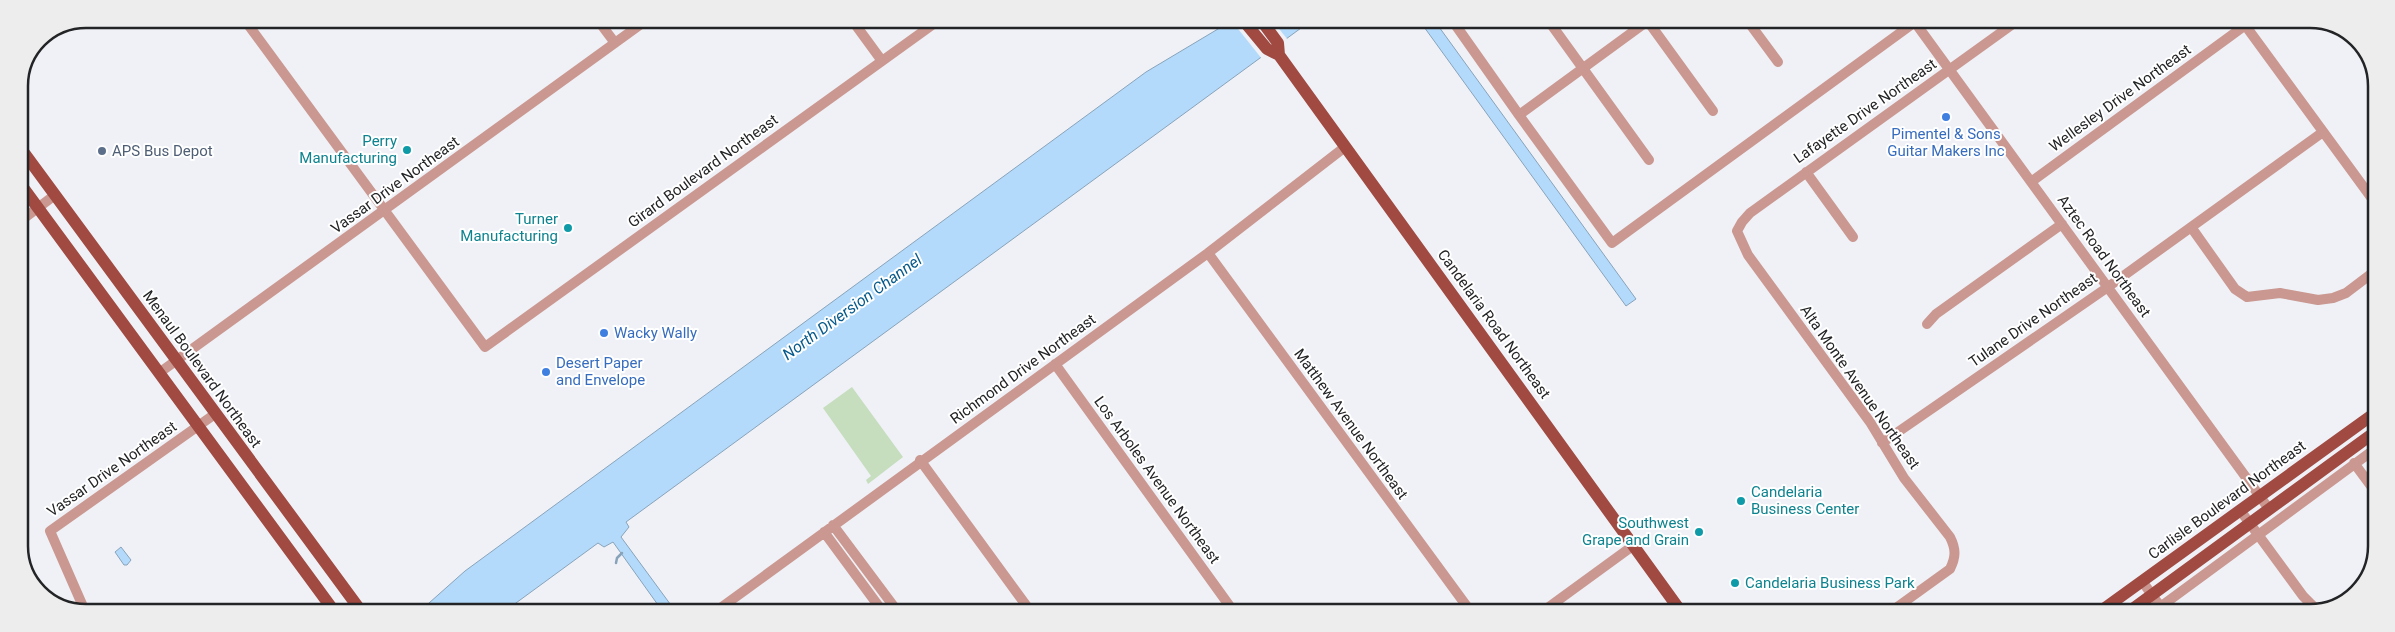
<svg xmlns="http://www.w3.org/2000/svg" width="2395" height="632" viewBox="0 0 2395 632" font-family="Roboto,sans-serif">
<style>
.green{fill:#c6debd}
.water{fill:#b3dafa;stroke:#88a3ba}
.pier{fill:#eff1f7}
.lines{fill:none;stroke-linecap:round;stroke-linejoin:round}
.stream{stroke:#88a3ba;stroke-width:2.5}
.minor{stroke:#ca9891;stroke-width:10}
.major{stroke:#a04a41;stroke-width:12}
.shop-dot{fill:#3f7fe0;stroke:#fff;stroke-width:2}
.culture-dot{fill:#0f9aa8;stroke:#fff;stroke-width:2}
.service-dot{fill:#5c6f8a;stroke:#fff;stroke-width:2}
.labels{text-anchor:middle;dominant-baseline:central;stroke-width:4;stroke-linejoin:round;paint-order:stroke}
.street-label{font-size:15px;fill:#232426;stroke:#fff}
.shop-label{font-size:15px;fill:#366cbe;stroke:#fff;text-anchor:start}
.culture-label{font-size:15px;fill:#0d838f;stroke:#fff;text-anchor:end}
.service-label{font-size:15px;fill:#4e5e75;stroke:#fff;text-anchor:start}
.water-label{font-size:16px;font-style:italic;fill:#065a8b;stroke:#fff}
.rim{fill:none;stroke:#232426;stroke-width:2.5}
</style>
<rect width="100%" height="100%" fill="#eff1f7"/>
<path class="green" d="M852,387L903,457L868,484L866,480L871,476L823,408Z"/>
<path class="water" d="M1233,20H1312L626,522L629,527L621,537L676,612H663L613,542L604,547L598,543L505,611H420L465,571L1146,72Z
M1419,20H1434L1636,299L1626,306Z
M121,547L131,560L127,565H124L115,552Z"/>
<path class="pier" d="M1231,20H1272L1288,40L1262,59Z"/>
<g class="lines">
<path class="stream" d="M616,563L617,558L622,553"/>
<path class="minor" d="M244,19L485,347L939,20
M597,19L615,43
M852,20L882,61
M1452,20L1519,115
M1548,20L1649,160
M1647,20L1713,111
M1649,20L1519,115L1612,243L1915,22
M1747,20L1778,62
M1914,21L2269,509
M2245,25L2376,204
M1806,172L1853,237
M2031,182L2251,21
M19,222L55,195
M2191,227L2235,289L2247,297L2280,293L2318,300L2333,298L2346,293L2375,271
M1208,253L1471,612
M1927,324L1936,314L2062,224
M1055,364L1234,612
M159,373L648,19
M1882,443L2108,287L2323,132
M920,460L1031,612
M2354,463L2374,490
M2240,510L2303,596L2318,611
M833,525L898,612
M824,532L883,612
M2142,581L2165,613
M85,611L50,531L215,414
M715,612L1208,253L1345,147
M1542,612L1634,545
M1889,613L1950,569C1956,557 1956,549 1950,537L1904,478L1870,422L1748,255L1737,231L1742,222L1750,213L2017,21
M2152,613L2375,449"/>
<path class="major" d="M1243,20L1267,49L1279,55L1682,613
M1261,20L1278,43L1279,55
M19,146L361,611
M19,182L334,611
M2098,613L2375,413
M2127,613L2375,432"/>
</g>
<g class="shop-dot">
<circle cx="1946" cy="117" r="5"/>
<circle cx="604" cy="333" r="5"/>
<circle cx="546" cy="372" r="5"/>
</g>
<g class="culture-dot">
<circle cx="407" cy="150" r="5"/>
<circle cx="568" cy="228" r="5"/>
<circle cx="1741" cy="501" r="5"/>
<circle cx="1699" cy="532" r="5"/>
<circle cx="1735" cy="583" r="5"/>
</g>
<circle class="service-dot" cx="102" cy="151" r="5"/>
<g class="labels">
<g class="street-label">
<text transform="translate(2120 98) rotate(-36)">Wellesley Drive Northeast</text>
<text transform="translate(1865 111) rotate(-35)">Lafayette Drive Northeast</text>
<text transform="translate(703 171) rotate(-36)">Girard Boulevard Northeast</text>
<text transform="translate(395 185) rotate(-36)">Vassar Drive Northeast</text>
<text transform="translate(2104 256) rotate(54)">Aztec Road Northeast</text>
<text transform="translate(2033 320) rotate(-35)">Tulane Drive Northeast</text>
<text transform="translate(1494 324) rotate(54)">Candelaria Road Northeast</text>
<text transform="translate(202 369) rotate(54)">Menaul Boulevard Northeast</text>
<text transform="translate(1023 369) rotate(-36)">Richmond Drive Northeast</text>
<text transform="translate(1860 387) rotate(55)">Alta Monte Avenue Northeast</text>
<text transform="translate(1351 424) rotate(54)">Matthew Avenue Northeast</text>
<text transform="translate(112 469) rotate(-35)">Vassar Drive Northeast</text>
<text transform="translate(1157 480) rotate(54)">Los Arboles Avenue Northeast</text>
<text transform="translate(2227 500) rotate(-36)">Carlisle Boulevard Northeast</text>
</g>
<g class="shop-label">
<text x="1946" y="134" text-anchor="middle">Pimentel &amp; Sons<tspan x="1946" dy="17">Guitar Makers Inc</tspan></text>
<text x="614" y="333">Wacky Wally</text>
<text x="556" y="363">Desert Paper<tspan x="556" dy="17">and Envelope</tspan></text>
</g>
<g class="culture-label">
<text x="397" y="141">Perry<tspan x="397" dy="17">Manufacturing</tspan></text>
<text x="558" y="219">Turner<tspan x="558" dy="17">Manufacturing</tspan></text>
<text x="1751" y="492" text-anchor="start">Candelaria<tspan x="1751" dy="17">Business Center</tspan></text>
<text x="1689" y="523">Southwest<tspan x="1689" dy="17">Grape and Grain</tspan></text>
<text x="1745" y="583" text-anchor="start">Candelaria Business Park</text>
</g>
<g class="service-label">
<text x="112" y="151">APS Bus Depot</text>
</g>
<g class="water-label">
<text transform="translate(852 307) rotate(-36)">North Diversion Channel</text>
</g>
</g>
<path d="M0 0H2395V632H0ZM86 28H2310A58 58 0 0 1 2368 86V546A58 58 0 0 1 2310 604H86A58 58 0 0 1 28 546V86A58 58 0 0 1 86 28Z" fill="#ededee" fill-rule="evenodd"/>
<path class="rim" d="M86 28H2310A58 58 0 0 1 2368 86V546A58 58 0 0 1 2310 604H86A58 58 0 0 1 28 546V86A58 58 0 0 1 86 28Z"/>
</svg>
